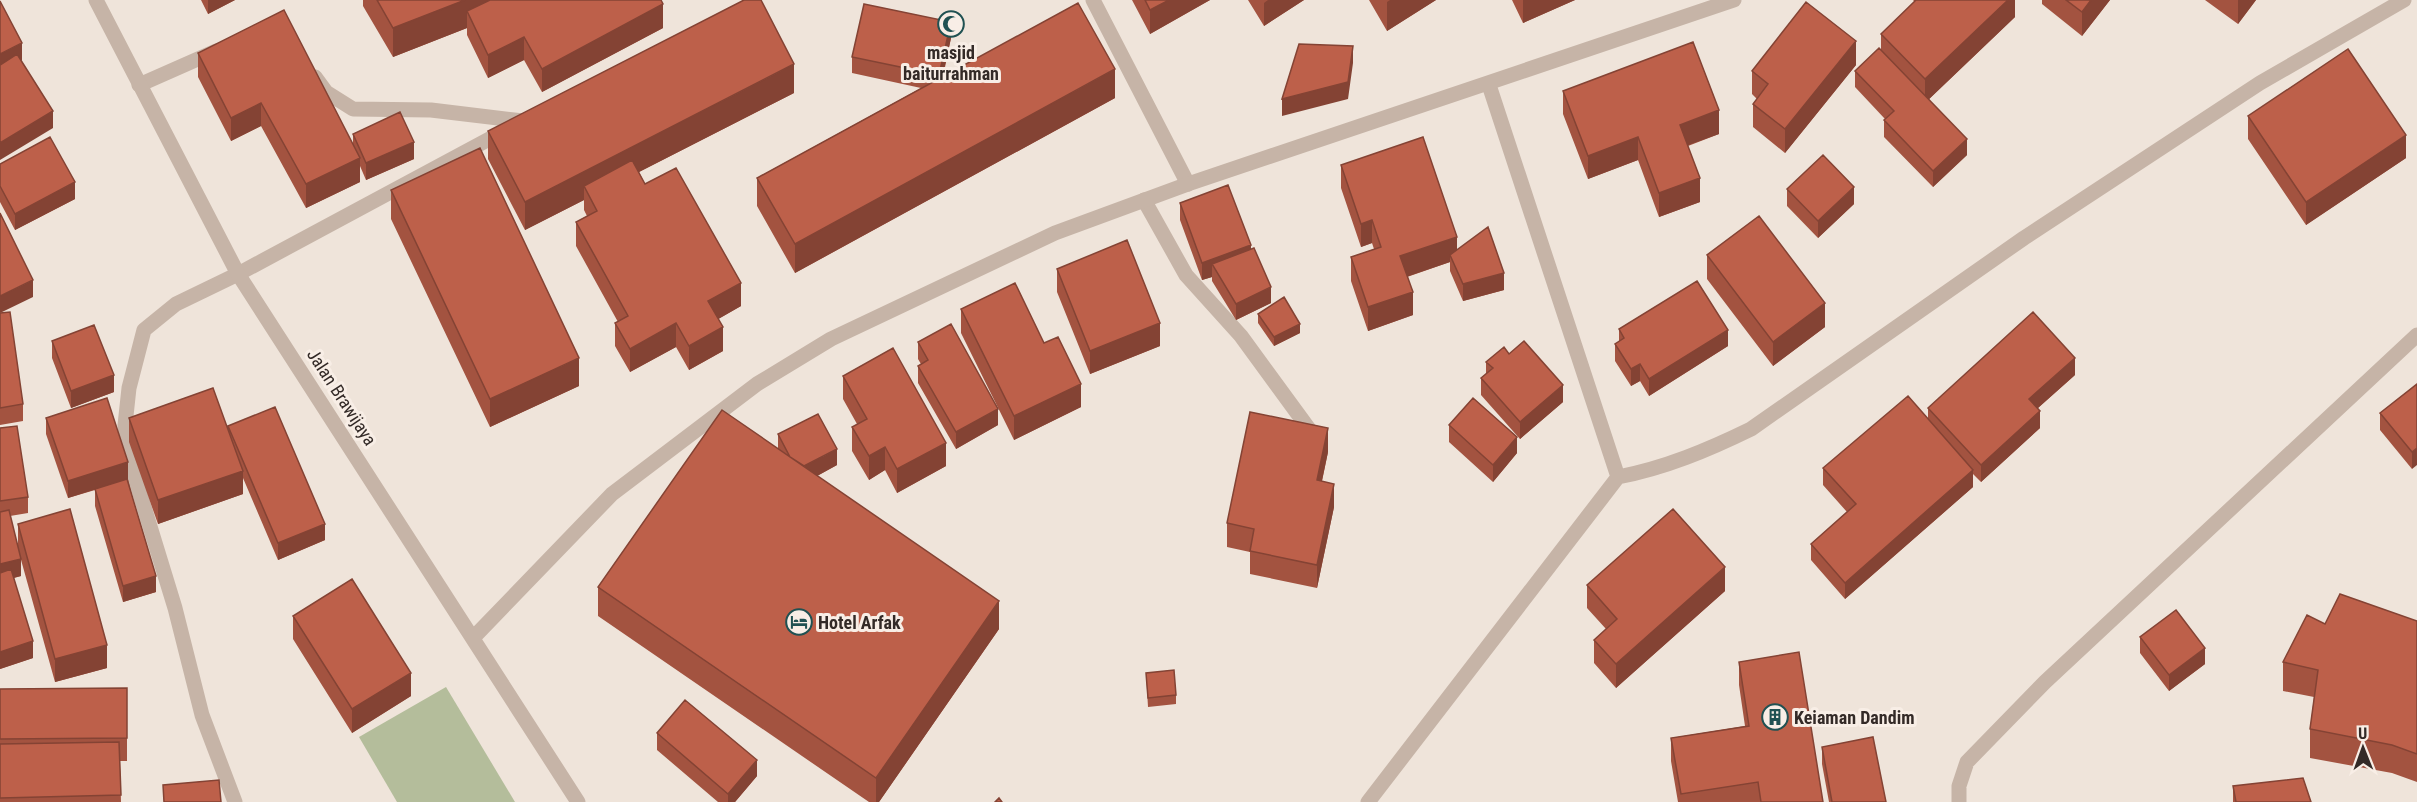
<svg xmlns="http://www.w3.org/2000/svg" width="2417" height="802" viewBox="0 0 2417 802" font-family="'Roboto Condensed',sans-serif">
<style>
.green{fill:#b4bd9b}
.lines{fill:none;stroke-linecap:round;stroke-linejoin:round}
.service{stroke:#c6b4a7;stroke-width:15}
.minor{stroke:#c6b4a7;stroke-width:15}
.tertiary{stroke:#c6b4a7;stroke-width:15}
.wall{fill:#a35340}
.shaded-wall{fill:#844334}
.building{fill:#bd604a;stroke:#844334;stroke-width:1.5}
.labels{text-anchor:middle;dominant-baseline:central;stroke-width:6;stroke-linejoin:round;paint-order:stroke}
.poi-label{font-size:18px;font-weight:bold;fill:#332a27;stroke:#f8eee6;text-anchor:start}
.street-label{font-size:18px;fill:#332a27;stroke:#f8eee6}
</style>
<rect width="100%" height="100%" fill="#efe4da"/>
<path class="green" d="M446,687L515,802H397L359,737Z"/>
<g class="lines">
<path class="service" d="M315,77L326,92L353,109L431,110L523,121
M139,85L216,51
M1144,200L1186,275L1241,336L1317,440"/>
<path class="minor" d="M1093,0L1188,184
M1489,85L1618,477
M235,802L202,715L175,608L129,458L125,425L129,388L144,330L176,304L238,274L506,130
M1368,802L1618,477C1665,468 1708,450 1751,429L2024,238L2260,83L2404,0
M1959,802V786L1967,762L2045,682L2417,335"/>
<path class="tertiary" d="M96,0L238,274L578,802
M474,637L612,494L757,384L831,339L1055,233L1188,184L1734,0"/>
</g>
<path class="wall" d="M201,0H235L208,14Z
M363,0H661L663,28L542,92L524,60L488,78L467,35V28L393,57L363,6Z
M1132,0H1210L1150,34Z
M1248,0H1304L1264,26Z
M1369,0H1436L1387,31Z
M1512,0H1575L1523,23Z
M1913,0H2015V17L1929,99L1967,155L1933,187L1884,137V120L1885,119L1855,87V71L1881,49V34L1915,2Z
M2042,0H2110L2082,36L2042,4Z
M2205,0H2256L2238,24Z
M951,38L943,77L1115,98L795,273L757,206V178L921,88L852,73V57Z
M198,53L353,145V134L414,159L366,180L360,166V182L306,208L261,126L231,141L198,77Z
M1856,65L1785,153L1753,127V104L1757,99L1752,94V71Z
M1563,91L1719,134L1688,146L1700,202L1659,217L1638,160L1588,179L1563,114Z
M794,93L639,172L645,184L741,306L718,319L723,351L689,370L676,347L630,372L615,346V323L618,322L576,246V222L587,216L584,210V200L525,230L488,159V131Z
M2248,116L2406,158L2306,225L2248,139Z
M0,164L75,199L15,230L0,202Z
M1341,165L1457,249L1504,290L1463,301L1450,271V262L1407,277L1413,315L1368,331L1351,281V257L1374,249L1372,243L1361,247L1341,188Z
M1787,189L1854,204L1818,238L1787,206Z
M391,190L579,386L490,427L391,219Z
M1180,203L1251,249L1271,303L1236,320L1212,281V277L1202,280L1180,220Z
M1707,255L1825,327L1773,366L1707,279Z
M1057,269L1160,346L1090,374L1057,292Z
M961,309L1044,343L1081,407L1014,440L961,333Z
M0,313L23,404V421L0,425Z
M1258,314L1300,333L1274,346L1258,323Z
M1619,329L1728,346L1649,396L1640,381L1631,386L1615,361V344L1619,342Z
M52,341L114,392L71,408L52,358Z
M918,342L998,425L956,449L918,383V366L921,364L918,359Z
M1509,354L1563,402L1520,439L1481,395V378L1486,374V362Z
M2075,375L2038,408L2040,428L1981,482L1973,474V487L1845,599L1811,560V544L1847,512L1823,485V468L1928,419V408Z
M843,376L946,466L897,493L885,470L869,480L852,451V427L857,424L843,399Z
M2417,384L2412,469L2380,430V413Z
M46,418L128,479L156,592L123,602L95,506V490L68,498L46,434Z
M129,418L228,430V426L325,540L278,560L243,478V494L158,524L129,442Z
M1449,425L1517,453L1493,482L1449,442Z
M0,428L28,497V513L10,516L18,547V524L107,668L55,682L18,549L21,576L14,578L33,658L0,669Z
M778,434L837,465L817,476L999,629L879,802H869L598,616V587L778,449Z
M1328,452L1322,481L1334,507L1317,588L1250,574V552L1227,547V523Z
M1587,585L1725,591L1616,688L1594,663V640L1606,629L1587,608Z
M293,616L411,696L352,733L293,639Z
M2417,621V782L2392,773L2310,758V729L2314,697L2283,691V662L2325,624Z
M2140,637L2205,664L2169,691L2140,653Z
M1739,662L1823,802H1678L1671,761V738L1745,726L1739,685Z
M1146,673L1176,695V704L1148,707Z
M127,688V761H120L121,802H0V689Z
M657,733L757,776L735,802H718L657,750Z
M1822,747L1886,802H1829L1822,764Z
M2233,786L2311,802H2233Z"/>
<path class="shaded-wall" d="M208,0H235L208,14Z
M465,0H522L467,11V28L393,57V28Z
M1169,0H1210L1150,34V10Z
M1268,0H1304L1264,26V3Z
M1390,0H1436L1387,31V2Z
M1523,0H1575L1523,23Z
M2008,0H2015V17L1925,103V79Z
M2091,0H2110L2082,36V12Z
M2238,0H2256L2238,24Z
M663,4V28L542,92V69Z
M951,22V38L939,92V75Z
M524,37V60L488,78V55Z
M1856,41V65L1785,153V129Z
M22,43V60L0,71V54Z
M1353,46V63L1348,99L1282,116V99Z
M794,64V93L590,197L584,186V200L525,230V202Z
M1115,69V98L795,273V244Z
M261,103V126L231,141V118Z
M1719,110V134L1680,148V125Z
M53,111V128L0,160V143Z
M2406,135V158L2306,225V202Z
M1638,137V160L1588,179V156Z
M1967,139V155L1933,187V171Z
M414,142V159L366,180V163Z
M360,158V182L306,208V184Z
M1700,178V202L1659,217V193Z
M75,182V199L15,230V214Z
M1854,187V204L1818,238V221Z
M1372,220V243L1361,247V224Z
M1457,237V260L1450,255V262L1400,279V256Z
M1251,245V262L1212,264V277L1202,280V263Z
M1504,273V290L1463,301V284Z
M33,280V297L0,313V296Z
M741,283V306L708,325V301Z
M1271,287V303L1236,320V304Z
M1413,292V315L1368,331V307Z
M1825,303V327L1773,366V342Z
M676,323V347L630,372V349Z
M1160,323V346L1090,374V351Z
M1300,324V333L1274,346V337Z
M723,327V351L689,370V346Z
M1728,330V346L1649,396V379Z
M579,358V386L490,427V399Z
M2075,358V375L2029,416V399Z
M1640,364V381L1631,386V369Z
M114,375V392L71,408V391Z
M1081,384V407L1014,440V416Z
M1563,385V402L1520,439V422Z
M998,409V425L956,449V432Z
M2040,411V428L1981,482V465Z
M1328,428V452L1317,504V480Z
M1517,437V453L1493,482V465Z
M946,443V466L897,493V469Z
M885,447V470L869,480V456Z
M2417,448V465L2412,469V452Z
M837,449V465L797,487V470Z
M128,462V479L68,498V481Z
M1973,470V487L1845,599V583Z
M243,471V494L158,524V500Z
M1334,484V507L1317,588V565Z
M325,524V540L278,560V543Z
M21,559V576L0,581V564Z
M1725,567V591L1616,688V664Z
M156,576V592L123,602V586Z
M999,601V629L879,802H876V778Z
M33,641V658L0,669V652Z
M107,645V668L55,682V659Z
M2205,648V664L2169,691V675Z
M411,673V696L352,733V709Z
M757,760V776L735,802H728V794Z"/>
<path class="building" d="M377,0H465L393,28Z
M490,0H661L663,4L542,69L524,37L488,55L467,11Z
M744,0H761L794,64L525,202L488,131Z
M1145,0H1169L1150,10Z
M1916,0H2008L1925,79L1881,34Z
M2066,0H2091L2082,12Z
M0,1L22,43L0,54Z
M1806,2L1856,41L1785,129L1753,104L1768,84L1752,71Z
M1078,3L1115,69L795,244L757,178Z
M864,4L951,22L939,75L852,57Z
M284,10L360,158L306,184L261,103L231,118L198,53Z
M1693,42L1719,110L1680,125L1700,178L1659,193L1638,137L1588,156L1563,91Z
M1299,44L1353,46L1348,82L1282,99Z
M1879,48L1967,139L1933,171L1884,120L1894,111L1855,71Z
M2348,49L2406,135L2306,202L2248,116Z
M17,54L53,111L0,143V65Z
M400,112L414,142L366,163L353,134Z
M50,137L75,182L15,214L0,186V164Z
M1423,137L1457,237L1400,256L1413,292L1368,307L1351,257L1381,247L1372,220L1361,224L1341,165Z
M480,148L579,358L490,399L391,190Z
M1823,155L1854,187L1818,221L1787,189Z
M632,160L645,184L676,168L741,283L708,301L723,327L689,346L676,323L630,349L615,323L628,316L576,222L597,211L584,186Z
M1228,185L1251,245L1202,263L1180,203Z
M0,213L33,280L0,296Z
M1759,216L1825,303L1773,342L1707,255Z
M1488,227L1504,273L1463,284L1450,255Z
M1127,240L1160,323L1090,351L1057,269Z
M1254,248L1271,287L1236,304L1212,264Z
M1697,281L1728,330L1649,379L1640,364L1631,369L1615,344L1624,338L1619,329Z
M1015,283L1044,343L1058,337L1081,384L1014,416L961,309Z
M1284,297L1300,324L1274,337L1258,314Z
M10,312L23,404L0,408V313Z
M2033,312L2075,358L2029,399L2040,411L1981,465L1928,408Z
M951,324L998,409L956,432L918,366L928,360L918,342Z
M94,325L114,375L71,391L52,341Z
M1524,341L1563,385L1520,422L1481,378L1493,368L1486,362L1504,347L1509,354Z
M893,348L946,443L897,469L885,447L869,456L852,427L867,419L843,376Z
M2417,384V448L2412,452L2380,413Z
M213,388L243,471L158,500L129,418Z
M1908,396L1973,470L1845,583L1811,544L1856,504L1823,468Z
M107,398L128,462L68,481L46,418Z
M1473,398L1517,437L1493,465L1449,425Z
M275,407L325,524L278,543L228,426Z
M722,410L999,601L876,778L598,587Z
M1250,412L1328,428L1317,480L1334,484L1317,565L1250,551L1254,529L1227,523Z
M818,414L837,449L804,466L790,457L778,434Z
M17,426L28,497L0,501V428Z
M127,479L156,576L123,586L95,489Z
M70,509L107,645L55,659L18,524Z
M1673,509L1725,567L1616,664L1594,640L1617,619L1587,585Z
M9,510L21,559L0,564V512Z
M11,569L33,641L0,652V573Z
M352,579L411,673L352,709L293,616Z
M2340,594L2417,621V754L2392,745L2310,729L2318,670L2283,662L2307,615L2325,624Z
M2176,610L2205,648L2169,675L2140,637Z
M1799,652L1823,802H1761L1758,782L1681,794L1671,738L1749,726L1739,662Z
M1174,670L1176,695L1148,698L1146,673Z
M127,688V738L0,739V689Z
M685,700L757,760L728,794L657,733Z
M1873,737L1886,802H1832L1822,747Z
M119,742L121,795L0,798V744Z
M2303,778L2311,802H2236L2233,786Z
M219,780L221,802H164L163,785Z
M999,798L1002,802H995Z"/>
<defs>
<g id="mosque-ring" transform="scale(1.35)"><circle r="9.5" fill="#f8eee6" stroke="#205152" stroke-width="1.5"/><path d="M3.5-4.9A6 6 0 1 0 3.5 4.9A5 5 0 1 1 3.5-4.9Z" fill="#205152"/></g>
<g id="hotel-ring" transform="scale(1.35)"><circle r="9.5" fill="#f8eee6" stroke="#205152" stroke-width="1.5"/><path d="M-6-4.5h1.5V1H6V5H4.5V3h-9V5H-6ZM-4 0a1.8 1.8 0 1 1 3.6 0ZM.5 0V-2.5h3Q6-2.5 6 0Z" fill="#205152"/></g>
<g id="building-ring" transform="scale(1.35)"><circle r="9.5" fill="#f8eee6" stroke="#205152" stroke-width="1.5"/><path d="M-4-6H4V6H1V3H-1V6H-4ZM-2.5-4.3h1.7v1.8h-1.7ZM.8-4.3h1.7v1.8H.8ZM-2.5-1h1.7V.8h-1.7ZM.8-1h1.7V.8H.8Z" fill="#205152"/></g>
</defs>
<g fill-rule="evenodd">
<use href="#mosque-ring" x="951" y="24"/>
<use href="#hotel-ring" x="799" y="622"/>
<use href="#building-ring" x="1775" y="717"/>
</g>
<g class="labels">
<g class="poi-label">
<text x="951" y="52" text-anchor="middle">masjid<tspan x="951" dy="21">baiturrahman</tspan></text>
<text x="818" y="622">Hotel Arfak</text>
<text x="1794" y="717">Keiaman Dandim</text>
</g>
<g class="street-label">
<text transform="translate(342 397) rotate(57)">Jalan Brawijaya</text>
</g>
</g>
<g transform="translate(2363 748) rotate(359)" stroke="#f8eee6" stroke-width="4.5" paint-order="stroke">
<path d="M0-4.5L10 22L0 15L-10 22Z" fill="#332a27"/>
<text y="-9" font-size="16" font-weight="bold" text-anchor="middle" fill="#332a27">U</text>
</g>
</svg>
